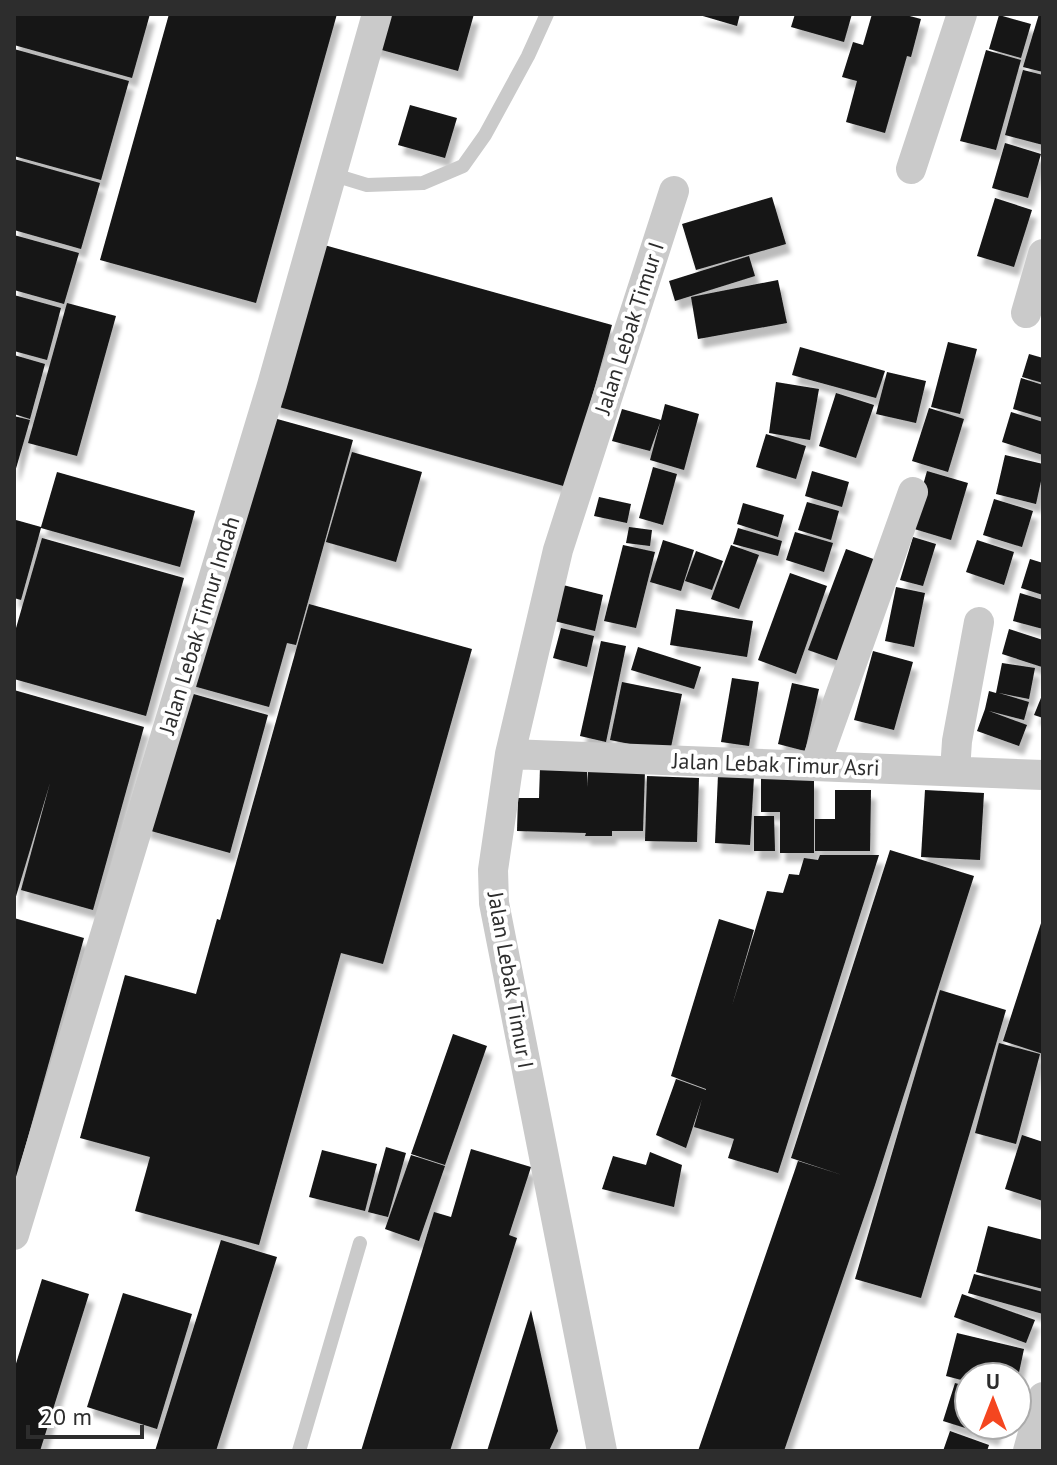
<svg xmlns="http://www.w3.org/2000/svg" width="1057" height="1465" viewBox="0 0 1057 1465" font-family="'PT Sans',sans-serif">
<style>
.building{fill:#141414;filter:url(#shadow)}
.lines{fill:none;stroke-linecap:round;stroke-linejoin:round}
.lane{stroke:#cacaca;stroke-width:14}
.street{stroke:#cacaca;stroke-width:30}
.labels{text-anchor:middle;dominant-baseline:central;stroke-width:8;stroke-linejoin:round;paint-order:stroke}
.street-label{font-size:22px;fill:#2d2d2d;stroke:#fff}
</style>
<defs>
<filter id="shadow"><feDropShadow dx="5" dy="9" stdDeviation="2" flood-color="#0004"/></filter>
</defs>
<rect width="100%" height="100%" fill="#fff"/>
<path class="building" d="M14,14H150L132,78L14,45Z
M169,14H337L256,303L100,260Z
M380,14H474L458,71L371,47Z
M696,14H740L737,26Z
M795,14H852L844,42L791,27Z
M872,14H902L921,19L911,57L907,56L885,133L846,122L857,81L842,77L853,42L863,45Z
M1039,14H1043V72L1023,67Z
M999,15L1031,24L1021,58L989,49Z
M14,49L129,81L101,180L14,156Z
M986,50L1021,60L996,150L960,141Z
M1023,70L1043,75V145L1005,135Z
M410,105L457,118L445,158L398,145Z
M1005,143L1041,154L1028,198L992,188Z
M14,159L100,183L81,249L14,230Z
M772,197L786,244L696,270L682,224Z
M995,198L1032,210L1014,267L977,256Z
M14,235L79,253L64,304L14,290Z
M317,243L612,325L567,487L272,405Z
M749,256L755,276L675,301L669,281Z
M778,280L787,323L698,339L691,297Z
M14,295L61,308L47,360L14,351Z
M67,303L116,316L77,456L28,443Z
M948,342L977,349L960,414L931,407Z
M800,347L885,371L876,398L792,375Z
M1029,354L1043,358V383L1022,377Z
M14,355L45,364L30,419L14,414Z
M887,372L926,381L916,423L876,414Z
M1021,378L1043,385V418L1013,409Z
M776,382L819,389L810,440L769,433Z
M836,393L874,405L856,458L819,446Z
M665,404L699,414L684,470L650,460L660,423L650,451L612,441L622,409L661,420Z
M929,408L964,419L948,472L912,461Z
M1011,412L1043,422V455L1002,442Z
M14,416L30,420L15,472H14Z
M270,417L353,440L296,645L287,643L269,707L186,684Z
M766,434L806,446L796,479L756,467Z
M352,452L422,472L396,562L326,542Z
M1005,455L1043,464V472L1036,504L996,494Z
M653,467L677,474L663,525L639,518Z
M812,471L849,482L842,507L805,496Z
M927,471L968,483L951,540L911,528Z
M57,472L195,511L180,567L41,528L21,600L14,598V526L16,520L41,527Z
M599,497L631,504L627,523L594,516Z
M994,499L1033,511L1022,547L983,535Z
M807,502L839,511L831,540L798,530Z
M743,503L784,515L778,537L737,524Z
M629,527L652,530L650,546L626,543Z
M738,528L782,541L778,556L733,544Z
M795,532L833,543L824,572L786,560Z
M913,537L936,544L923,586L900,580Z
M42,538L184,578L146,716L14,679V635Z
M663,540L694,550L681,591L650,582Z
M977,540L1014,552L1004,585L966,572Z
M623,545L655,552L636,628L604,621Z
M731,545L759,555L739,609L711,599Z
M846,549L879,561L842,662L808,650Z
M696,551L723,561L712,590L685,581Z
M1030,559L1043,563V595L1021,588Z
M790,573L827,586L796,674L758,660Z
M563,585L603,595L595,631L554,621Z
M896,587L925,593L914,647L885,641Z
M1020,593L1043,600V629L1013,621Z
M309,604L472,649L383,964L341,953L259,1245L135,1211L150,1157L80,1138L125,975L196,994L217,919L220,920Z
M676,609L753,621L747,657L670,645Z
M561,628L594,636L587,667L553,658Z
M1009,629L1043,640L1042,667L1002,654Z
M601,641L626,646L606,742L580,736Z
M638,647L701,667L694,689L631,670Z
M873,651L913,662L894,730L854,720Z
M1002,663L1035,668L1029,699L999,693L1029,702L1024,720L989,711L1027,725L1019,746L977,731L985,709L989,691L996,693Z
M732,678L759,682L749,746L721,742Z
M622,682L682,694L670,752L610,740Z
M792,683L819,689L805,751L778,744Z
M14,690L144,727L93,910L21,890L50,783L14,903Z
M183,691L268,715L230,853L144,829Z
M1043,693V718L1034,715Z
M540,767L587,768V787L588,769L645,770L643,831H612V836H585L586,833L517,831L518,798H539Z
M718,775L754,777L750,845L715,843Z
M647,776L699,778L697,842L645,841Z
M761,778L814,779V853H780V812H761Z
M835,790H871L870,851H815V819H835Z
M925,790L984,793L980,860L921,857Z
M754,816H774L775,851H754Z
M890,850L974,876L875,1185L784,1451H698L798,1161L842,1175L791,1158Z
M820,855H879L778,1173L728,1158L734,1139L694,1127L702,1099L686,1148L656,1135L676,1079L706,1090V1089L671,1076L719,919L754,930L732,1006L767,891L783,893L789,874L799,875L804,858L818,860Z
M1043,917V1054L1003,1041Z
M14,918L84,938L15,1183H14Z
M940,990L1006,1010L921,1298L855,1279Z
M453,1034L487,1046L445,1165L411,1154Z
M999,1043L1040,1054L1016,1144L975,1133Z
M1022,1135L1043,1142V1201L1005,1189Z
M386,1147L406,1153L388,1217L368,1212Z
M471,1149L531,1167L509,1235L517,1238L450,1451H361L434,1212L451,1217Z
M322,1150L377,1164L365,1211L309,1197Z
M650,1152L682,1165L674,1207L602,1189L613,1156L646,1165Z
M411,1155L445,1166L419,1241L385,1229Z
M988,1226L1043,1240V1289L976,1272Z
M221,1240L277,1257L216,1451H155Z
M974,1274L1043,1292V1314L968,1293Z
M42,1279L89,1294L40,1451H14V1370Z
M123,1293L192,1314L157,1429L87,1407Z
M962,1294L1035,1320L1026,1343L954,1317Z
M531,1310L558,1431L549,1451H487Z
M957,1333L1024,1349L1018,1377H969V1382L946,1376Z
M955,1383L969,1387V1425H998L994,1437L943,1421Z
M950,1431L989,1445L987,1451H943Z"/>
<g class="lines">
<path class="lane" d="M331,174L367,185L423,183L463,166L485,135L528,56L547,14
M299,1451L360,1243"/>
<path class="street" d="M911,169L962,14
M1026,313L1043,254
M510,754L1043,775
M815,766L913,492
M955,771L957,741L979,622
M14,1235L272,385L377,14
M602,1451L494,903L493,870L510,754L558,550L674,191
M1028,1451L1043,1397"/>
</g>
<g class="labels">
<g class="street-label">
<text transform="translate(629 328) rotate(-72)">Jalan Lebak Timur I</text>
<text transform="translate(199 625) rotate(-73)">Jalan Lebak Timur Indah</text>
<text transform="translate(776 764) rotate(2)">Jalan Lebak Timur Asri</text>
<text transform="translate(511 980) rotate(80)">Jalan Lebak Timur I</text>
</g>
</g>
<rect width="1057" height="1465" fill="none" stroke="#2d2d2d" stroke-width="32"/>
<g transform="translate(993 1401)"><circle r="38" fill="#ffffff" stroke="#ababab" stroke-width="2"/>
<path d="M0-6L14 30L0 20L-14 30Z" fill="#f44620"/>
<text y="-12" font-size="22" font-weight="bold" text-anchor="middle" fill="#2d2d2d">U</text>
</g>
<path d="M28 1425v12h114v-12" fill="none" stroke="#2d2d2d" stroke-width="4"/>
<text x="40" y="1425" font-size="24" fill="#2d2d2d" stroke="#ffffff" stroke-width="6" paint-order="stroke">20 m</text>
</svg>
